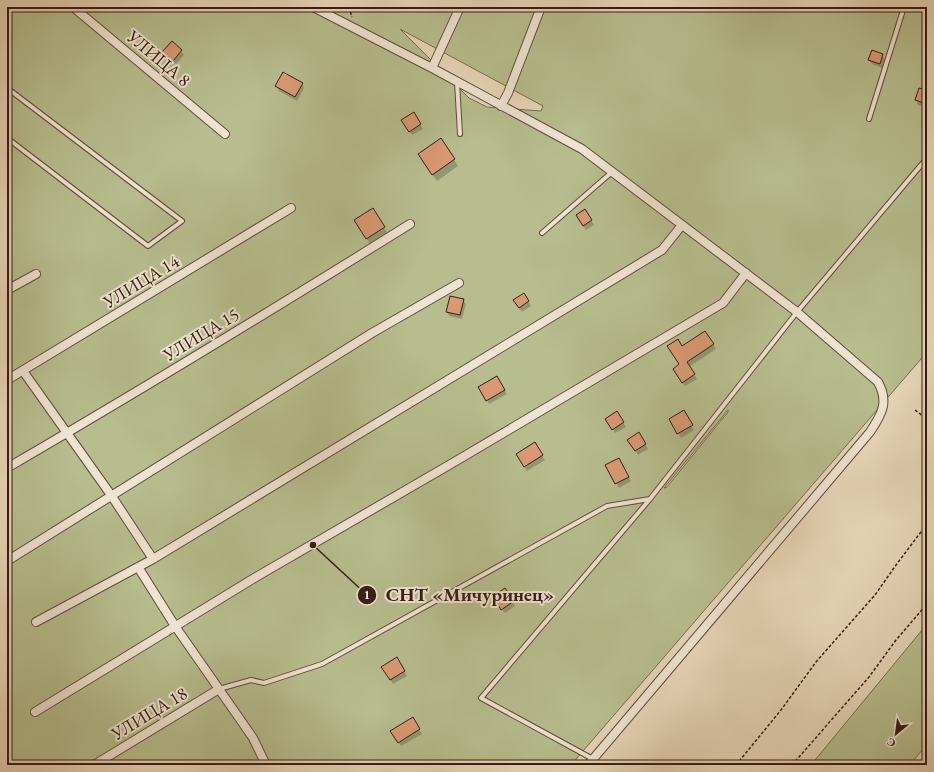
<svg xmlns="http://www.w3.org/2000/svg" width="934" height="772" viewBox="0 0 934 772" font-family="'EB Garamond',serif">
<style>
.green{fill:#b7bd8e;stroke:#766c50;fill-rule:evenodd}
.shadow{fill:#0003}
.building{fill:#d99a73;stroke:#361c12}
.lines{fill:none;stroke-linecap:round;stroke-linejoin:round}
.lane-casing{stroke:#624a3c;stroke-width:6}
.street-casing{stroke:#624a3c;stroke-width:10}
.path{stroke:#361c12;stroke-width:1.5;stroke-dasharray:3 2;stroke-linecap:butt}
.lane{stroke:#efe4d1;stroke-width:4}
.street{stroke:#efe4d1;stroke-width:8}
.labels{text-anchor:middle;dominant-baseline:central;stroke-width:4;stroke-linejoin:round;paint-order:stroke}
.street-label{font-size:18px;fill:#361c12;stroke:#efe4d1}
.leader{fill:none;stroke:#361c12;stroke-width:1.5}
.callout-dot{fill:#361c12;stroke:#efe4d1;stroke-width:1.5}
.mark-label{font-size:12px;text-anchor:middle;font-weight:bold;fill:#fff}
.callout-label{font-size:19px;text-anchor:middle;font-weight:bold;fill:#361c12;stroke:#efe4d1;stroke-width:4;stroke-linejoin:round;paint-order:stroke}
</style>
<rect width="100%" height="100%" fill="#e7d5b8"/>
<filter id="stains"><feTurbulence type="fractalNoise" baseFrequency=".005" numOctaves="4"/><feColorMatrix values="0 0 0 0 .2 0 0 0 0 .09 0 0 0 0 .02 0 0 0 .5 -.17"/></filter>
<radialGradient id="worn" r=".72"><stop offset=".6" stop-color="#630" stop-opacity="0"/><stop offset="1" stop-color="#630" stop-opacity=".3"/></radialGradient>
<path class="green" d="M7,7H927V352L571,765H7ZM400,29L543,106L541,111L487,107L469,98ZM728,410V412L667,487L664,488Z
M927,624V744L910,765H811Z"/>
<path class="shadow" d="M181,51L184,55L176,64L166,56L164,52Z
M882,55L885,59L882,68L872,64L869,60Z
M302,84L304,88L297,101L279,91L276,86Z
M920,89L927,91L926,107L918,105L916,100Z
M413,114L423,129L412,135L403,120Z
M440,139L458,166L437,181L423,161Z
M585,211L594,225L586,230L577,216Z
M359,227L384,228L388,234L371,245Z
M524,294L531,306L522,312L517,305Z
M463,300L466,304L462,319L449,316L447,312Z
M705,332L716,349L689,367L697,379L685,386L676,373L680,365L682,348Z
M497,377L507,394L489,404L480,387Z
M684,412L694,430L681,438L670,420Z
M617,413L626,427L615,433L607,419Z
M639,434L648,449L638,455L629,440Z
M535,444L545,460L527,471L517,455Z
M618,459L631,481L619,488L606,466Z
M505,589L515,606L505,613L496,601Z
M397,659L407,676L393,684L383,667Z
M412,718L422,734L401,746L392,731Z"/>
<path class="building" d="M172,41L182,50L173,61L162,52Z
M872,50L883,54L880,64L868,60Z
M283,72L303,83L295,97L275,86Z
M919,88L927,90L924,103L915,100Z
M414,112L421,124L409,132L401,120Z
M441,138L455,159L432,175L418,154Z
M373,208L385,227L366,239L354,220Z
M585,209L592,220L583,226L576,215Z
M524,293L529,301L519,308L513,300Z
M450,296L464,299L460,315L446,312Z
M705,331L714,344L687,362L695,374L682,383L673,369L679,364L667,346L678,339L682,346Z
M497,376L505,390L486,401L478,387Z
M684,410L693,425L677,434L669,419Z
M617,411L624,422L612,430L605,419Z
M639,432L646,444L635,451L627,440Z
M535,442L543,455L524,467L516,454Z
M619,458L629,477L615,484L605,465Z
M505,588L514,601L501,610L493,596Z
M397,657L405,671L390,680L381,667Z
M413,717L420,729L398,743L390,731Z"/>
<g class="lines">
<g class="lane-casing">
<path id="lane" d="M457,82L460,134
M7,88L182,221L148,246L7,138
M869,119L904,7
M542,233L612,172
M219,689L251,680L264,683L322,664L607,506L650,499
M593,759L481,698L650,499L797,312L927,158"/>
</g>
<g class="street-casing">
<path id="street" d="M73,7L225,134
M313,7L432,68L582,149L797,312L878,382C889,402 882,414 870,432L588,765
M432,68L460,7
M501,106L508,93L541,7
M7,290L36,274
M23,371L111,495L153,559
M7,380L291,208
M7,468C143,389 277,307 410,224
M7,561L372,333L459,283
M138,567L175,626L253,738L266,765
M36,622L153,559L662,250L682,225
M35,712L256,577L456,461L723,303L746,273
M94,765L219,689"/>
</g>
<path class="path" d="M349,7L352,17
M915,410L927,419
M736,765L781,710L816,662L875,595L896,565L927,524
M792,765L869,677L896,640L927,604"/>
<use href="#lane" class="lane"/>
<use href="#street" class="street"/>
</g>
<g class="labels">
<g class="street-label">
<text transform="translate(159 58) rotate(40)">УЛИЦА 8</text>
<text transform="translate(141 281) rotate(-31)">УЛИЦА 14</text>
<text transform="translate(201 334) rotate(-31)">УЛИЦА 15</text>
<text transform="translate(149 713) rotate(-31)">УЛИЦА 18</text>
</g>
</g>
<path class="leader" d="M313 545L367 595"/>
<g class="callout-dot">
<circle cx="313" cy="545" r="4"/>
<circle cx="367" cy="595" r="10"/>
</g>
<g class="mark-label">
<text x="367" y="599">1</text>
</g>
<g class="callout-label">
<text x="470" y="601">СНТ «Мичуринец»</text>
</g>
<rect width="934" height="772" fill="none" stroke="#e7d5b8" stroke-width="24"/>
<rect x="8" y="8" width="918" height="756" fill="none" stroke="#361c12" stroke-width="2"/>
<rect x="12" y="12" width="910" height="748" fill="none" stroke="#361c12"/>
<g transform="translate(896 734) rotate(209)" stroke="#efe4d1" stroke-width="3" paint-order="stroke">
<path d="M0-3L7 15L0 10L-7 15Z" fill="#361c12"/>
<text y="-6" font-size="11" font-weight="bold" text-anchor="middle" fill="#361c12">С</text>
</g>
<rect width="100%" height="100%" filter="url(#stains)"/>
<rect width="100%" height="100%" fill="url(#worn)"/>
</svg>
